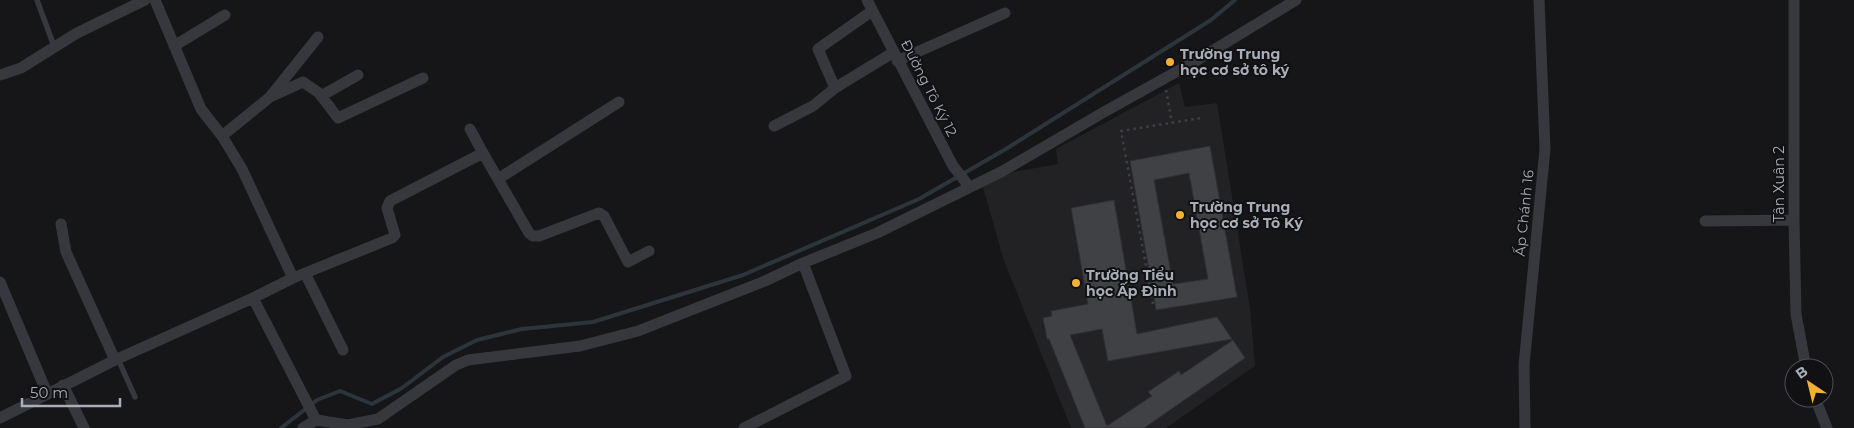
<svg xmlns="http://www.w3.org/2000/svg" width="1854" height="428" viewBox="0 0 1854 428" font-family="Montserrat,sans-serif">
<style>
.built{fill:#222225}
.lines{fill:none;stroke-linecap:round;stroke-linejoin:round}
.stream{stroke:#2c353c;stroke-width:4}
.building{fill:#404145;stroke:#303034;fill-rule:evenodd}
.path{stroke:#3d3f44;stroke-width:2.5;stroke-dasharray:2.5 4;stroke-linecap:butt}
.service{stroke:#37383d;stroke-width:5.5}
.minor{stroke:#37383d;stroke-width:11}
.poi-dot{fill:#f2b134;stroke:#111113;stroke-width:2}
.labels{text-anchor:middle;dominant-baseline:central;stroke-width:4;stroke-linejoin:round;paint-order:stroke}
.poi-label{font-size:14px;font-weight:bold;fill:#a8adb8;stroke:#111113;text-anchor:start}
.street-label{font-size:14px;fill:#a8adb8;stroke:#111113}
</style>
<rect width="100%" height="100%" fill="#161618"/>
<path class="built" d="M1179,83L1185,107L1217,103L1250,308L1255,366L1166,428H1071L1003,258L983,187L1013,172L1058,164L1056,149Z"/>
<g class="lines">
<path class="stream" d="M281,428L317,400L340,391L372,404L402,388L443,357L477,340L522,329L593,322L743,275L919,199L1006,149L1211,20L1235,0"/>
</g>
<path class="building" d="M1210,146L1237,297L1156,310L1130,161ZM1189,173L1208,279L1173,284L1154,180Z
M1114,200L1137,334L1217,317L1232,339L1108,361L1102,329L1070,335L1107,426L1152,396L1148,392L1179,371L1181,375L1233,340L1245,358L1144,428H1085L1049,339H1047L1043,318L1052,316L1051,311L1088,304L1071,208Z"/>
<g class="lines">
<path class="path" d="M1166,90L1172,123
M1153,304L1121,131L1201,118"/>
<path class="service" d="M37,0L54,46
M118,359L135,397"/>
<path class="minor" d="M155,0L201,109L222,136L242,169L293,278
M867,0L953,166L965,181L968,188
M1794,0V220L1796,314L1806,368
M174,46L225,15
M897,61L1005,13
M0,75L21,68L77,33L145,0
M835,88L818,49L872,11
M321,96L358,75
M270,97L303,82L319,93L338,118L423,78
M774,126L813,106L835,88L894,52
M470,129L483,153
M222,136L270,97L318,37
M498,179L619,102
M1705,221L1794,220
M61,224L66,252L115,360
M305,273L343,350
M0,282L47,393
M253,298L316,420
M63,385L84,428
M1815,398L1827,428
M0,418L115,360L253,298L293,278L392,238L395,235L387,208L390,201L483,153L529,233L533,236H539L599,213L604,216L628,262L649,251
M303,428L316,420L348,425L378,419L456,365L468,360L580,346L638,331L765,281L803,263L877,233L1001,172L1104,112L1194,62L1296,0
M744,428L846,376L803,263
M1525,428L1524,365L1545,149L1539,0"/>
</g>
<g class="poi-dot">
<circle cx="1170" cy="62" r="5"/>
<circle cx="1180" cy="215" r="5"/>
<circle cx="1076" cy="283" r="5"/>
</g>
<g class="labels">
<g class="poi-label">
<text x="1180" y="54">Trường Trung<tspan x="1180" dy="16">học cơ sở tô ký</tspan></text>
<text x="1190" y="207">Trường Trung<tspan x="1190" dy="16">học cơ sở Tô Ký</tspan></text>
<text x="1086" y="275">Trường Tiểu<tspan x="1086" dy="16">học Ấp Đình</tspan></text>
</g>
<g class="street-label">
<text transform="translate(929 88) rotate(63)">Đường Tô Ký 12</text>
<text transform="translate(1779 184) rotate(-90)">Tân Xuân 2</text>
<text transform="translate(1524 213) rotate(-84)">Ấp Chánh 16</text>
</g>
</g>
<g transform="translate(1809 383) rotate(325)"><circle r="24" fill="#111113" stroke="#4d4f55"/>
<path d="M0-4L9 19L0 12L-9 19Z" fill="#f2b134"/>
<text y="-8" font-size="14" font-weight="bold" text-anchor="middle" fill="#a8adb8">B</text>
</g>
<path d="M22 398v8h98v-8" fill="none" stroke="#a8adb8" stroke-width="2.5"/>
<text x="30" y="398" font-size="15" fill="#a8adb8" stroke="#111113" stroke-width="4" paint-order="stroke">50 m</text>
</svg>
